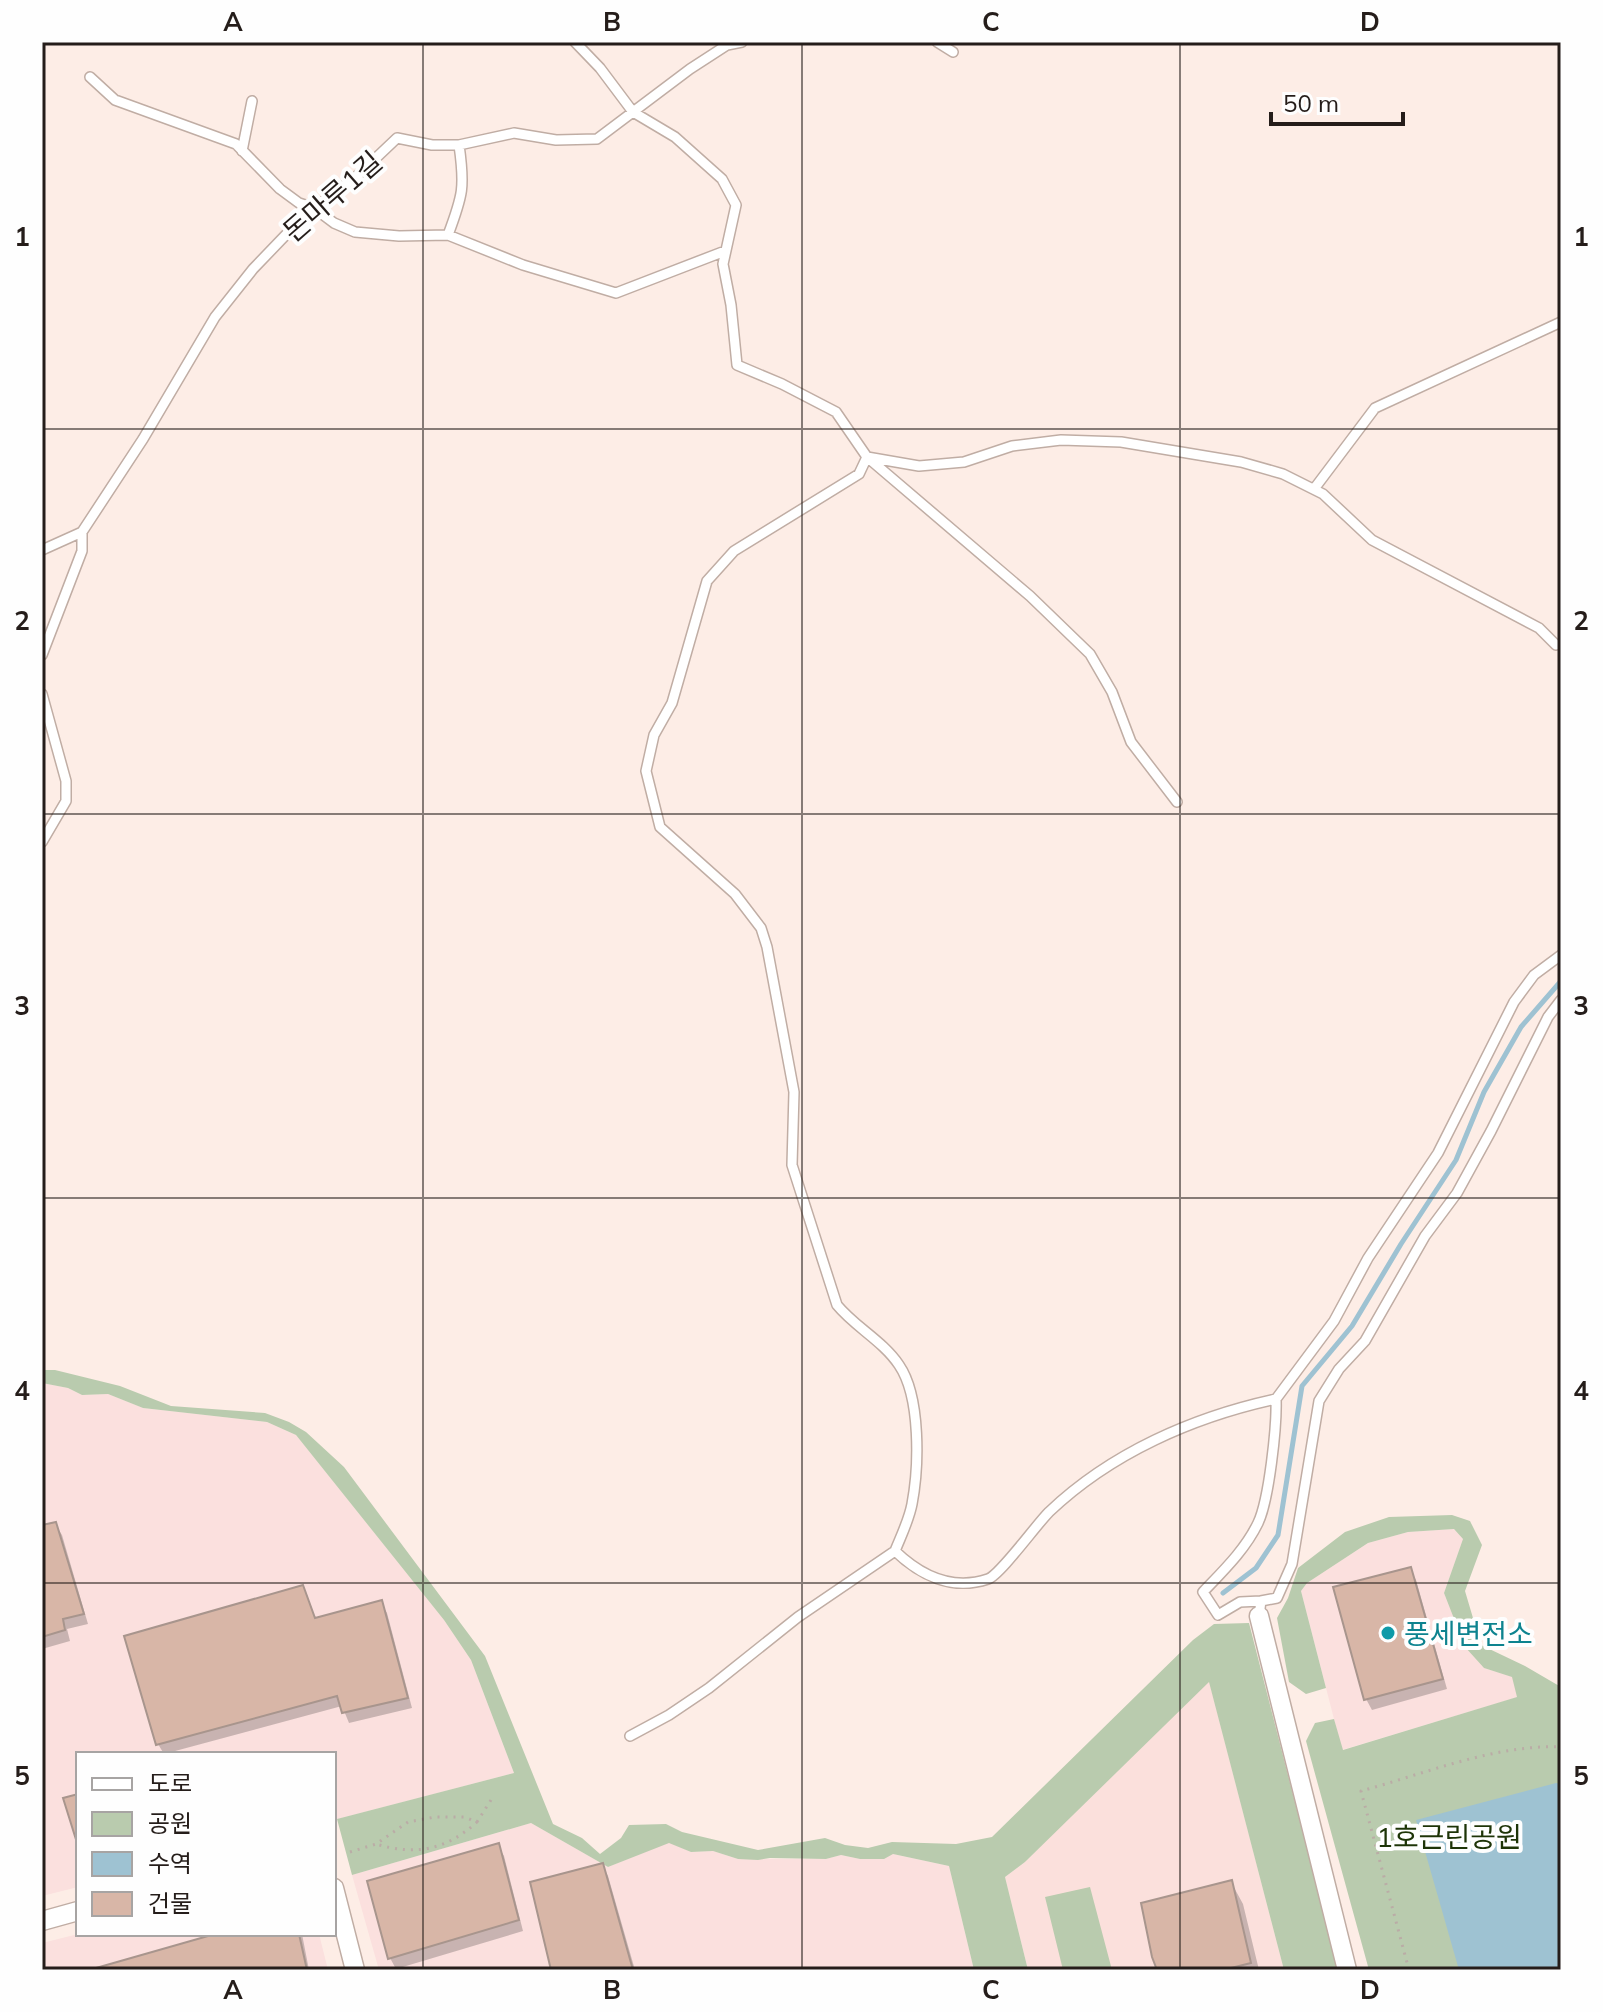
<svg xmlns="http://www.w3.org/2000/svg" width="1603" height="2012" viewBox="0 0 1603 2012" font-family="Mulish,'Noto Sans KR',sans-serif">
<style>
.commercial{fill:#fbe0dc}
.industrial{fill:#fbe0de}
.green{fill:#b9cbae}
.water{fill:#9ec2d2}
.shadow{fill:#0003}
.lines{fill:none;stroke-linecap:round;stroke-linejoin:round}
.stream{stroke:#9ec2d2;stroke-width:5}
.building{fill:#d8b6a7;stroke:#a8958d;stroke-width:2}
.lane-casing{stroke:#c0ada4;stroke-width:12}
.street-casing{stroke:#c0ada4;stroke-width:21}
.path{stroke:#baaca6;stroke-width:3;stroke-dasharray:2 6;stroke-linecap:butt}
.lane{stroke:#fff;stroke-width:9}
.street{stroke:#fff;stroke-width:18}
.grid{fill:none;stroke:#251d1a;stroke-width:2;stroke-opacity:0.55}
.culture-dot{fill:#0f9aa8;stroke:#fefefe;stroke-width:3}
.labels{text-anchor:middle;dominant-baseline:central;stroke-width:8;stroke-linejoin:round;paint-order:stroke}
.street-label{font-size:28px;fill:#251d1a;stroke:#fefefe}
.culture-label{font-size:28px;fill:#0d838f;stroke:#fefefe;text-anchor:start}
.park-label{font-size:28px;fill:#1d3407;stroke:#fefefe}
.neatline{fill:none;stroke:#251d1a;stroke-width:3}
.grid-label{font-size:26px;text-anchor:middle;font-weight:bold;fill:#251d1a}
</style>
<rect width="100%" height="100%" fill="#fdede6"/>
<path class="commercial" d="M1209,1681L1284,1970H1028L1005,1877L1025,1862Z"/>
<path class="industrial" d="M42,1383L68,1388L82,1395L108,1394L143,1408L267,1422L296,1435L444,1620L471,1660L514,1773L334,1820V1754H78V1887L42,1896Z
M1454,1529L1463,1539L1444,1593L1465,1647L1484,1668L1513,1677L1518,1697L1342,1750L1301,1591L1307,1583L1368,1543L1408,1532Z
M531,1823L608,1867L669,1842L691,1852L713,1851L738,1859H826L841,1855L860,1859L893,1854L949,1866L974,1970H379L352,1875Z
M78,1934H319L328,1970H42V1943Z"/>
<path class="green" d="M42,1370H55L120,1386L171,1406L265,1413L289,1422L306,1432L344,1467L485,1656L553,1824L582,1838L600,1854L621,1838L629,1825L666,1824L682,1832L758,1850L825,1838L845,1845L868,1848L892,1842L956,1844L992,1837L1193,1640L1214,1624L1249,1623L1338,1970H1284L1209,1682L1025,1862L1005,1877L1028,1970H974L949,1866L893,1854L884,1859H860L841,1855L826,1859L770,1858L758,1860L738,1859L713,1851L691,1852L669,1843L608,1867L531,1823L352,1875L337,1819L514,1773L471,1660L444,1620L296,1435L267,1422L143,1408L108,1394L82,1395L68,1388L42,1383Z
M1452,1515L1470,1521L1482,1545L1465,1591L1481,1645L1525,1666L1561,1687V1970H1369L1306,1741L1315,1723L1334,1719L1343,1750L1517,1697L1512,1677L1484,1668L1465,1647L1444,1593L1463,1539L1454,1529L1408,1532L1368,1543L1307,1583L1301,1591L1326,1688L1306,1694L1289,1682L1277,1618L1288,1598L1298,1568L1345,1532L1389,1517Z
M1090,1887L1112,1970H1063L1045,1897Z"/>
<path class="water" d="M1556,1783L1561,1784V1970H1459L1416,1820Z"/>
<path class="shadow" d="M55,1524L62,1535L88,1624L67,1629L70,1641L42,1649V1527Z
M1410,1569L1416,1580L1447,1689L1372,1710L1366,1699L1336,1589Z
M302,1588L316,1620L381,1603L387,1613L412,1708L349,1723L342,1706L164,1754L158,1744Z
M498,1846L504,1856L523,1931L396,1969L390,1958L370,1882Z
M602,1865L608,1876L635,1970H553Z
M1231,1882L1243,1904L1259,1970H1160Z
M222,1934H302L309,1970H96Z"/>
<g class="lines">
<path class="stream" d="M1223,1593L1256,1568L1278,1535L1302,1386L1352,1326L1401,1244L1456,1160L1484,1092L1521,1027L1561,981"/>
</g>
<path class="building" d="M56,1522L84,1614L63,1619L65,1630L42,1637V1525Z
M1411,1567L1443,1679L1364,1700L1333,1587Z
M303,1585L315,1618L382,1600L408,1698L342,1713L337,1696L156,1745L124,1636Z
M78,1794V1846L63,1798Z
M499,1843L519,1920L388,1959L367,1881Z
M603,1863L633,1970H551L530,1882Z
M1232,1880L1251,1963L1223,1970H1157L1152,1957L1141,1903Z
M215,1934H299L307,1970H89Z"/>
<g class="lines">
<g class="lane-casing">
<path id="lane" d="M575,42L600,68L633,112L675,137L722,179L736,205L723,264L731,305L737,365L782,384L836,412L867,457L919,466L964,462L1012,446L1061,440L1121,442L1241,462L1283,474L1323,494L1372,540L1539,628L1556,645
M937,42L953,52
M90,77L115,100L236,144L280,189L299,203L314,208L334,223L355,232L399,236L448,235L523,265L616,293L725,251
M242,151L252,101
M448,235C463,195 465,187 459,145
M1314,489L1375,408L1561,322
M42,550L82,532L143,439L215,317L253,269L302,218L358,175L397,138L432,145H459L514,133L556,140L597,139L690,69L727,45L742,42
M42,655L82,551V532
M42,694L66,781V801L42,842
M1177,802L1131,742L1112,692L1090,654L1030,596L867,457L859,474L734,551L707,581L672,703L654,735L646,771L660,827L735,894L761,928L767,947L794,1092L792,1165L837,1305C855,1327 883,1341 899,1365C921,1397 919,1467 912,1504C909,1520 901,1536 895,1551C920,1575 952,1591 988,1579C1000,1575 1036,1525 1049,1512C1111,1453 1193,1417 1276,1399C1277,1426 1269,1500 1258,1523C1245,1550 1223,1571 1203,1592L1218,1615L1240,1602L1261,1601L1259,1616
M1276,1399L1334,1321L1368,1258L1438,1153L1514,1002L1534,975L1561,955
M1261,1601L1277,1598L1292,1564L1319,1401L1339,1369L1365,1341L1425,1236L1457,1193L1491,1131L1548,1017L1561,1000
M630,1736L669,1715L709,1688L798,1617L895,1551"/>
</g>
<g class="street-casing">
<path id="street" d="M1259,1616L1347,1970
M334,1888L355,1970
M42,1921L78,1911"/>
</g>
<path class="path" d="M477,1822L491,1800
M350,1852L376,1844L408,1822L435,1817H464L477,1822C446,1850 416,1856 376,1844
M1409,1970L1361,1791C1424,1774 1496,1744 1561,1747"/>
<use href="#lane" class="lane"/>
<use href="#street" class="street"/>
</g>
<path class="grid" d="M423,42V1970M802,42V1970M1180,42V1970M42,429H1561M42,814H1561M42,1198H1561M42,1583H1561"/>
<circle class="culture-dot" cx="1388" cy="1633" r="8"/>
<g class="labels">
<g class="street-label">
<text transform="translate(332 196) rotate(-41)">돈마루1길</text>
</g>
<g class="culture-label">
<text x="1404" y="1633">풍세변전소</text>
</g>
<g class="park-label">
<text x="1449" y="1836">1호근린공원</text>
</g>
</g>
<rect width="1603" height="2012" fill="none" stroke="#fefefe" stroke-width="88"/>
<rect x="76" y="1752" width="260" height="184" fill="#fefefe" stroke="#a7a4a3" stroke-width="2"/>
<rect x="92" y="1778" width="40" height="12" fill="#ffffff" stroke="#a7a4a3" stroke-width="2"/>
<text x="148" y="1792" font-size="24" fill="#251d1a">도로</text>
<rect x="92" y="1812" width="40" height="24" fill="#b9cbae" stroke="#a7a4a3" stroke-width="2"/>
<text x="148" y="1832" font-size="24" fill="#251d1a">공원</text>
<rect x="92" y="1852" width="40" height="24" fill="#9ec2d2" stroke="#a7a4a3" stroke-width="2"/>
<text x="148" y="1872" font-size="24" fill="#251d1a">수역</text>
<rect x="92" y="1892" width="40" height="24" fill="#d8b6a7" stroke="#a7a4a3" stroke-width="2"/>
<text x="148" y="1912" font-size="24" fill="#251d1a">건물</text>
<path d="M1271 112v12h132v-12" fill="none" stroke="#251d1a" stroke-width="4"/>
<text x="1283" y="112" font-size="24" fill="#251d1a" stroke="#fefefe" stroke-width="6" paint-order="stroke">50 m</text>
<rect x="44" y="44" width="1515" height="1924" class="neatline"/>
<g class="grid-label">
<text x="233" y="31">A</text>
<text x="612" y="31">B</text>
<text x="991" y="31">C</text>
<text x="1370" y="31">D</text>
<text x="22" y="246">1</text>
<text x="1581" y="246">1</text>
<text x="22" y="630">2</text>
<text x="1581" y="630">2</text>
<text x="22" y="1015">3</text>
<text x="1581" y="1015">3</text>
<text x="22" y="1400">4</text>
<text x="1581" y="1400">4</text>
<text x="22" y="1785">5</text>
<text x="1581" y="1785">5</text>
<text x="233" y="1999">A</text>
<text x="612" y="1999">B</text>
<text x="991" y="1999">C</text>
<text x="1370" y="1999">D</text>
</g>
</svg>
